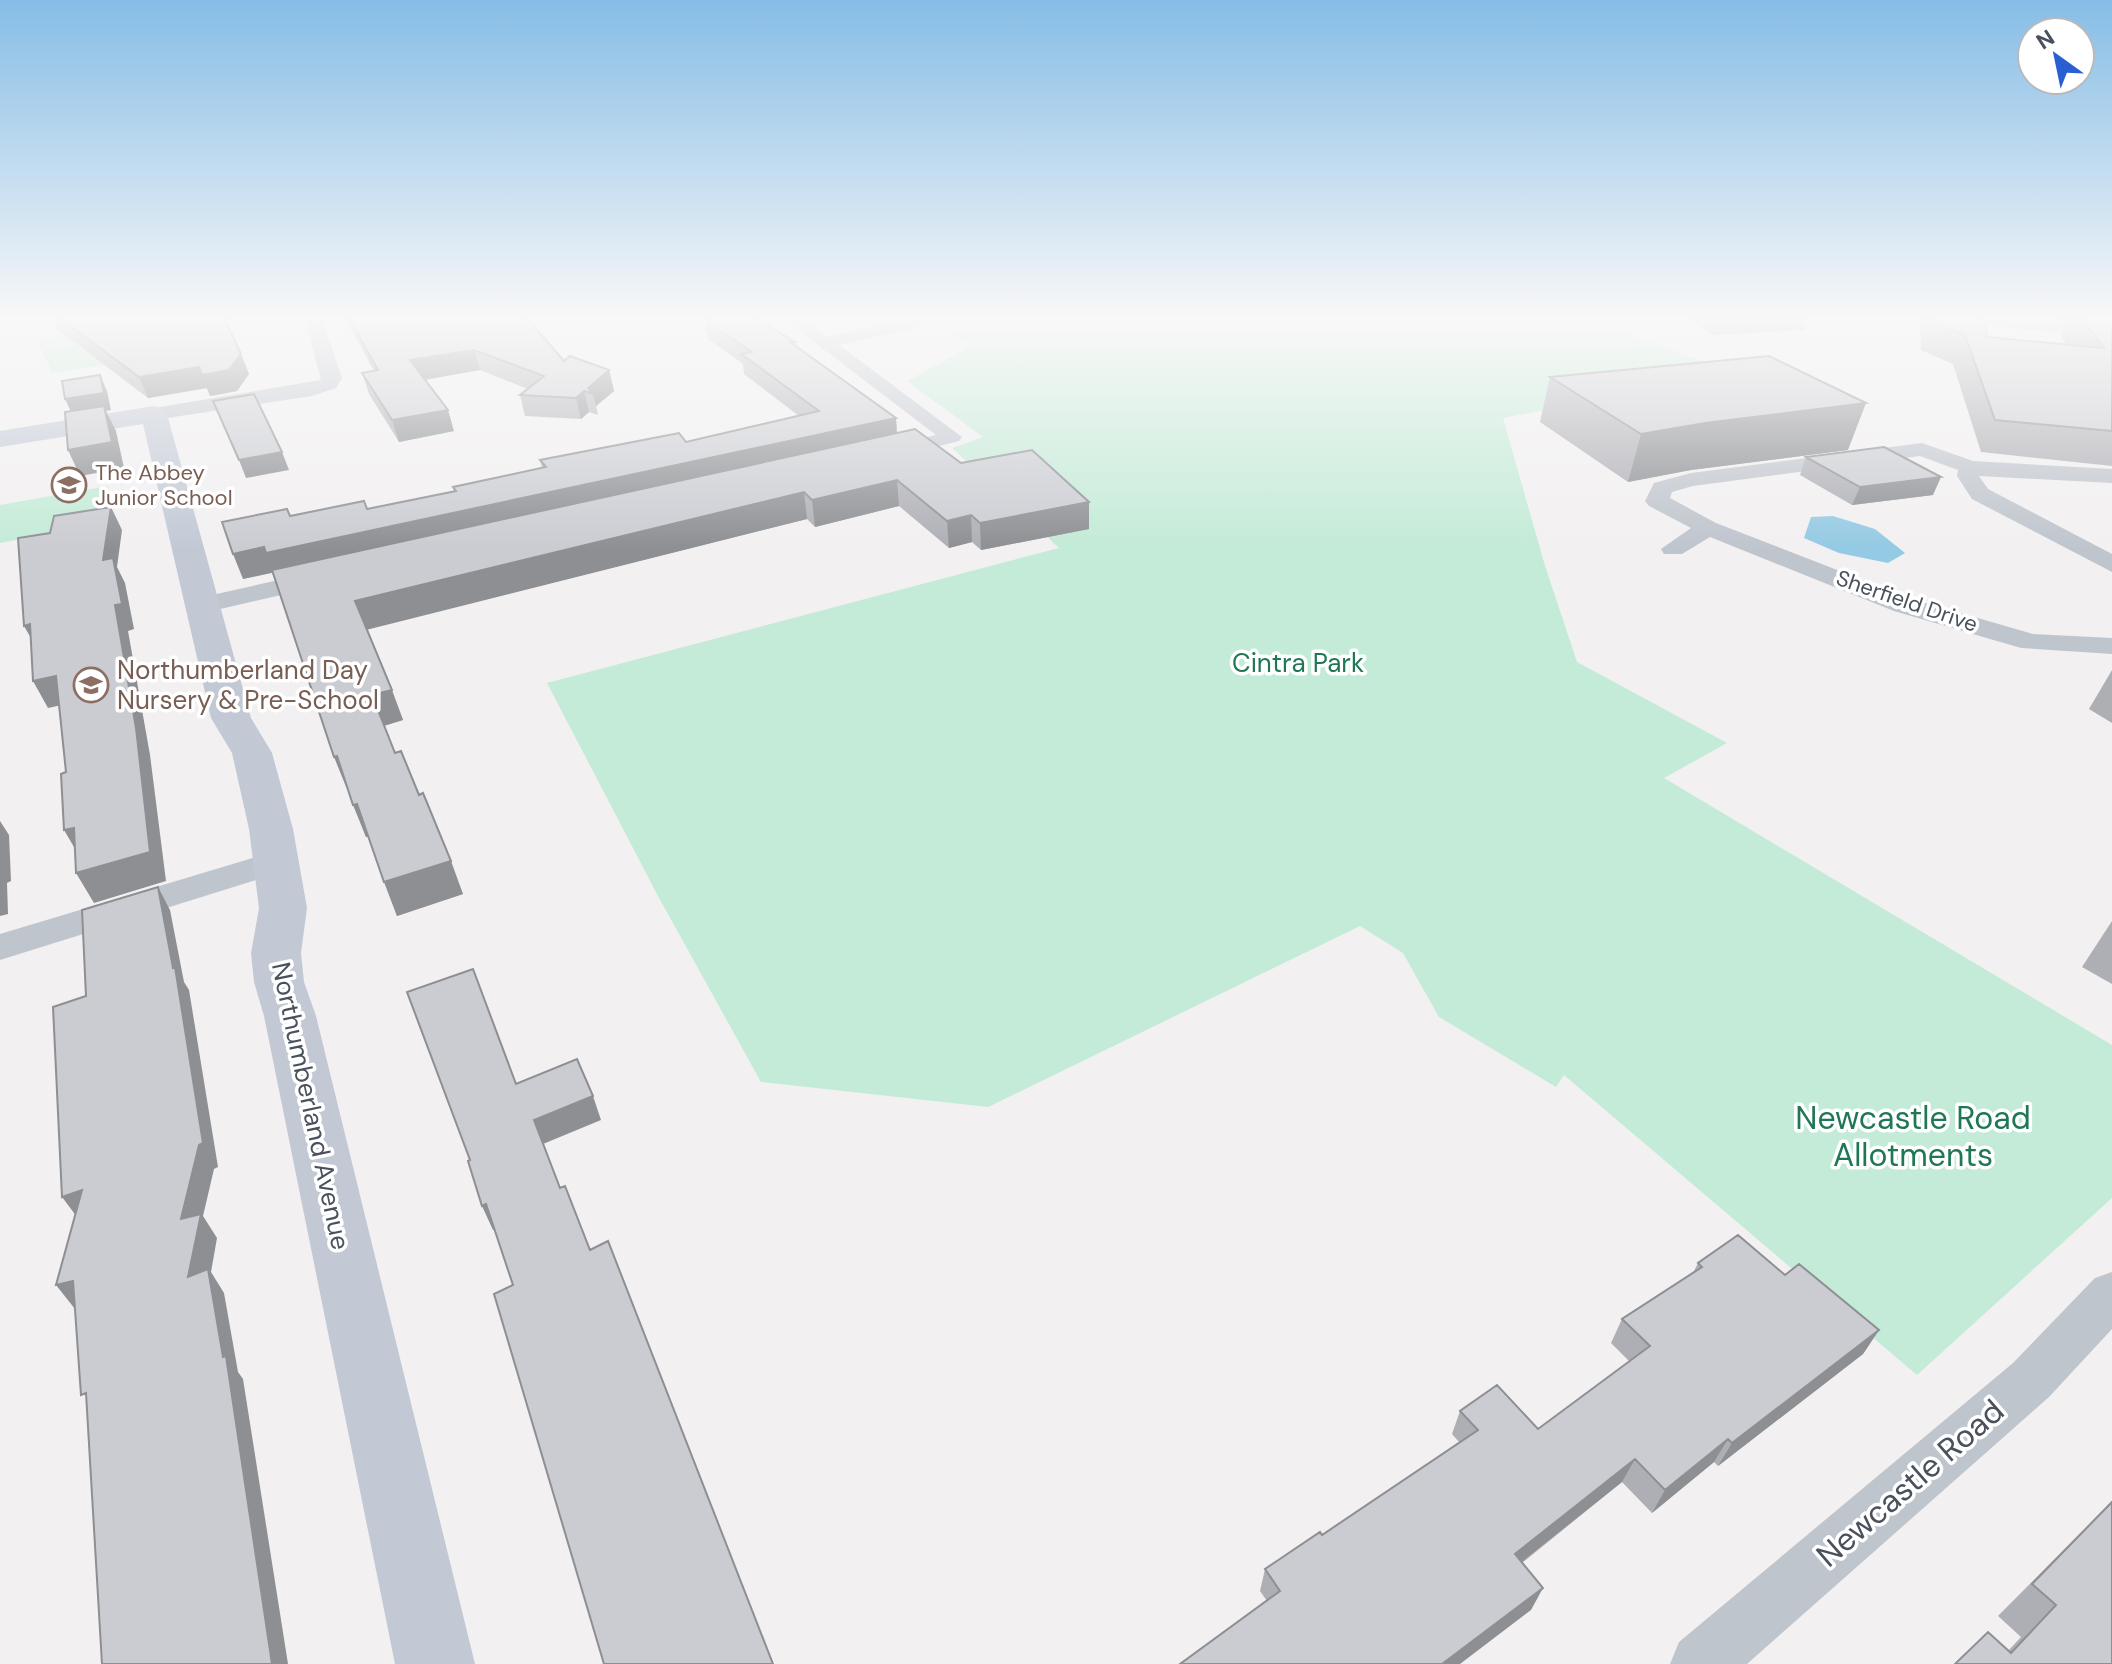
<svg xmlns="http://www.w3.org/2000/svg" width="2112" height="1664" viewBox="0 0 2112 1664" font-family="'DM Sans',sans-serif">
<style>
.green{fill:#c3ebd7}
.water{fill:#94cae4}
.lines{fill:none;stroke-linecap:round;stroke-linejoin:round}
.street{fill:#bfc5cd;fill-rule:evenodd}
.secondary{fill:#c2c9d5;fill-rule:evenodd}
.wall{fill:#aeafb5}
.shaded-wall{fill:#8d8f93}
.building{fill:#caccd2;stroke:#8d8f93;stroke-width:2}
.labels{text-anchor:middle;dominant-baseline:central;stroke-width:7;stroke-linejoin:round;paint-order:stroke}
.far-education-label{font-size:22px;fill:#785e54;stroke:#fff;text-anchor:start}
.far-street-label{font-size:22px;fill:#49515c;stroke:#fff}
.park-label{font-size:26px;fill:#207756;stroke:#fff}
.education-label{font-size:26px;fill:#785e54;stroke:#fff;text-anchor:start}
.street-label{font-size:26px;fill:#49515c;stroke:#fff}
.near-park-label{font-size:32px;fill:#207756;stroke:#fff}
.near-street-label{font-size:32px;fill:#49515c;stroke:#fff}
</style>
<rect width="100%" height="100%" fill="#f2f0f0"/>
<path class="green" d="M1065,316H1601L1622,332L1737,373L1503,418L1545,566L1577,662L1727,743L1664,778L2112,1045V1198L1917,1375L1564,1075L1556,1087L1439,1017L1403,953L1360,926L988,1107L761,1082L658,896L547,683L1059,548L952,448L983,437L907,381L973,345L948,333Z
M65,335L116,363L52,373L37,340Z
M108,486L111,522L0,543V505Z"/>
<path class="water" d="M1833,516L1875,529L1905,553L1888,563L1839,553L1804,538L1811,517Z"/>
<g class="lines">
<path class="street" d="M304,316H321L342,378L336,388L312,396L154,420L144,414L154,408L321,380Z
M780,316H799L827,337L903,320L908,316H926L915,328L839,345L962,437L959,441L891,458L883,457L880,452L883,447L936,435Z
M1936,316H1996L2112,328V338L1944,321Z
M1922,443L1973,461L2112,469V483L1979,476L1988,489L2112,554V572L1972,499L1957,476L1958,470L1920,456L1693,486L1672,492L1670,498L1716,523L1912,599L2033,634L2112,638V654L2021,648L1894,611L1710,537L1682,554H1664L1661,549L1691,528L1649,506L1645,501L1654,483L1691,473Z
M324,570L333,573L337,578L333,583L203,613L194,611L190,605L194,599Z
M276,851L288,854L293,862L288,870L0,960V934Z
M2112,1272V1329L2049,1397L1747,1664H1670L1679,1642L2013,1363L2095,1278Z"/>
<path class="secondary" d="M154,406L163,408L167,414L251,718L272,753L293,829L307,908L301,953L304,982L316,1016L475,1664H395L264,1016L254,982L251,953L259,908L249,829L232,753L211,718L143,424L0,447V431Z"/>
</g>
<path class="wall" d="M51,316H223L249,374L237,391L210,396L207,388L148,398L56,328Z
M346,316H525L564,361L609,370L614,391L596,406L598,415L589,412L581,419L525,416L520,395L528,389L480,370L425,380L454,431L399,442L369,394L362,373L374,371L347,322Z
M1681,316H1809L1805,330L1714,335Z
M1920,316H1984L1987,337L2067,345L2061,336L2068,321L2049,318L2047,316H2112V466L1981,452L1953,364L1921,350Z
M705,320L795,342V346L896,418L897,433L961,463L1089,502V529L981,550L972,542L949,548L899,506L815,527L807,519L367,629L403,720L384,726L395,753L419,795L463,894L397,916L368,837H366L272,572L243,579L290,516L367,509L454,491L453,487L542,467L540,460L686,442L799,416L744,374L743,364L708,339Z
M1550,377L1848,450L1691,470L1628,482L1540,422Z
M1806,457L1933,495L1852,505L1800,475Z
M2112,670V723L2089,709Z
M2112,921V984L2082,967Z
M1698,1263L1785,1275L1879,1330L1863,1354L1718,1466L1714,1462L1652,1513L1622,1482L1522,1563L1531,1610L1267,1601L1260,1591L1265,1569L1322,1535L1459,1442L1452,1434L1460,1411L1538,1429L1629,1361L1611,1343L1622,1319L1693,1273Z
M2112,1501V1664H1955L2008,1651L2021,1637L1998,1616Z"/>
<path class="shaded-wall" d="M983,316H1004L983,318Z
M474,350L480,370L416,381L410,360Z
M241,354L249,374L237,391L210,396L202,375Z
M199,367L207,388L148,398L139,377Z
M609,370L614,391L596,406L593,394L588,388Z
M100,375L107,391L111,410L106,411L116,431L124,468L80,476L68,450L73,416L65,399Z
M584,391L589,412L581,419L576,398Z
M1866,403L1848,450L1691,470L1628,482L1641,434L1705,423Z
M448,410L454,431L399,442L392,420Z
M896,418L897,439L243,579L233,554Z
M282,452L289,470L246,478L239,460Z
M1941,477L1933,495L1852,505L1860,487Z
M897,480L899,506L815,527L812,500Z
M804,492L807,519L366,630L355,601Z
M1089,502V529L981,550L980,523Z
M111,507L122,530L117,567L125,583L134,629L128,631L150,755L166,881L94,903L76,873L115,605L103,560Z
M971,515L972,542L949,548L947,521Z
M30,624L39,652L24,626Z
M56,676L71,703L48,708L33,681Z
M392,690L403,720L383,726L372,695Z
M337,756L347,789L334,757Z
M357,804L370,836L366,837L353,805Z
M0,821L9,835L11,881L7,883L8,914L0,916Z
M74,828L81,859L64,830Z
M451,861L463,894L397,916L384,882Z
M158,887L170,910L184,982L189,990L218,1167L214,1169L203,1216L217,1238L211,1272L224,1293L238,1372L243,1379L288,1664H272L223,1357L188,1277L181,1219L173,968Z
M593,1096L601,1120L543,1144L534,1120Z
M82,1190L80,1221L62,1197Z
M486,1204L497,1228L493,1230L482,1206Z
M73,1281L75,1309L56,1285Z
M1879,1330L1863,1354L1718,1466L1732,1443Z
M1728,1439L1714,1462L1652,1513L1665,1490Z
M1635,1459L1622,1482L1504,1576L1515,1554Z
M1543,1588L1531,1610L1460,1664H1442Z"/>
<path class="building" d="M57,316H223L241,354L229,370L202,375L199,367L139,377Z
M348,316H525L564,361L570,356L609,370L588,388L593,394L584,391L576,398L520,395L544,376L474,350L410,360L448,410L392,420L362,373L378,370Z
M712,316H753L795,342H790L896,418L266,553L264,547L233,554L222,522L287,509L290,516L364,501L367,509L456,491L453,487L546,467L540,460L679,433L686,442L819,411L741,354L752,352L705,320L710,319Z
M1709,316H1809L1718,321Z
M1932,316H1984L1987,337L2104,348L2080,316H2112V431L1995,420L1965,335L1932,322Z
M1769,356L1866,403L1705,423L1641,434L1550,377Z
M100,375L104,393L65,399L62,381Z
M254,394L282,452L239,460L213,401Z
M104,406L112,442L68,450L65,412Z
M915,429L961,463L1032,450L1089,502L980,523L971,515L947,521L897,480L812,500L804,492L355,601L392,690L372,695L395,753L401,751L419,795L423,793L451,861L384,882L357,804L353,805L337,756L334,757L272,570Z
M1884,447L1941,477L1860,487L1806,457Z
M111,507L103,560L113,558L122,604L115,605L136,728L150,852L76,873L74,828L64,830L61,774L66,772L56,676L33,681L30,624L24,626L18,538L50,533L54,516Z
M158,887L173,968L175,967L203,1143L199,1145L181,1219L201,1214L188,1277L208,1269L223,1357L226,1356L272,1664H102L86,1393L81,1395L73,1281L56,1285L82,1190L62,1197L53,1007L86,996L82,910Z
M473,969L516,1084L577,1059L593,1096L534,1120L560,1188L565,1186L590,1250L608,1241L773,1664H604L494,1294L513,1285L486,1204L482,1206L468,1161L470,1160L407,992Z
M1738,1235L1785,1275L1799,1264L1879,1330L1732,1443L1728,1439L1665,1490L1635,1459L1515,1554L1543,1588L1442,1664H1180L1280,1591L1265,1569L1320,1532L1322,1535L1478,1430L1460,1411L1497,1385L1538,1429L1650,1346L1622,1319L1702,1267L1698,1263Z
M2112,1502V1664H1955L1988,1632L2011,1653L2056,1605L2032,1584Z"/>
<linearGradient id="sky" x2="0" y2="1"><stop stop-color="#86bde6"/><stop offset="0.58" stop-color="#f9f8f8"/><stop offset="1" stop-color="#f9f8f8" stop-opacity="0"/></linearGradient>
<rect width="2112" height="549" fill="url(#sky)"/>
<defs>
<g id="school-ring" transform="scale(1.8)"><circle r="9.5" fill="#fff" stroke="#8d6e63" stroke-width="1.5"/><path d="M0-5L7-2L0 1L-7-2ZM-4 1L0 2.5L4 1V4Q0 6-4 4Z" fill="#8d6e63"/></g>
</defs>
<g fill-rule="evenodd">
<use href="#school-ring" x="69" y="485"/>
<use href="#school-ring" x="91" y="685"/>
</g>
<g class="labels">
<g class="far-education-label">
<text x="95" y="472">The Abbey<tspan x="95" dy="25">Junior School</tspan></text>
</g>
<g class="far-street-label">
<text transform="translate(1907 601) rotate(19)">Sherfield Drive</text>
</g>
<g class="park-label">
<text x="1298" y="663">Cintra Park</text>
</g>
<g class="education-label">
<text x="117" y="670">Northumberland Day<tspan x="117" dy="30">Nursery &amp; Pre-School</tspan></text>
</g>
<g class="street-label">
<text transform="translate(311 1106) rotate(78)">Northumberland Avenue</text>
</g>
<g class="near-park-label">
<text x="1913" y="1118">Newcastle Road<tspan x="1913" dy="37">Allotments</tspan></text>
</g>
<g class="near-street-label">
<text transform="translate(1910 1483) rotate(-41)">Newcastle Road</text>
</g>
</g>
<g transform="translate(2056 56) rotate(327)"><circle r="38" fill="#ffffff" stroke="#b6b9be" stroke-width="2"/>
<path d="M0-6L14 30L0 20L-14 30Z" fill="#295fd3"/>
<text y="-12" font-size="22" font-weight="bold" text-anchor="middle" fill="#49515c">N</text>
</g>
</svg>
